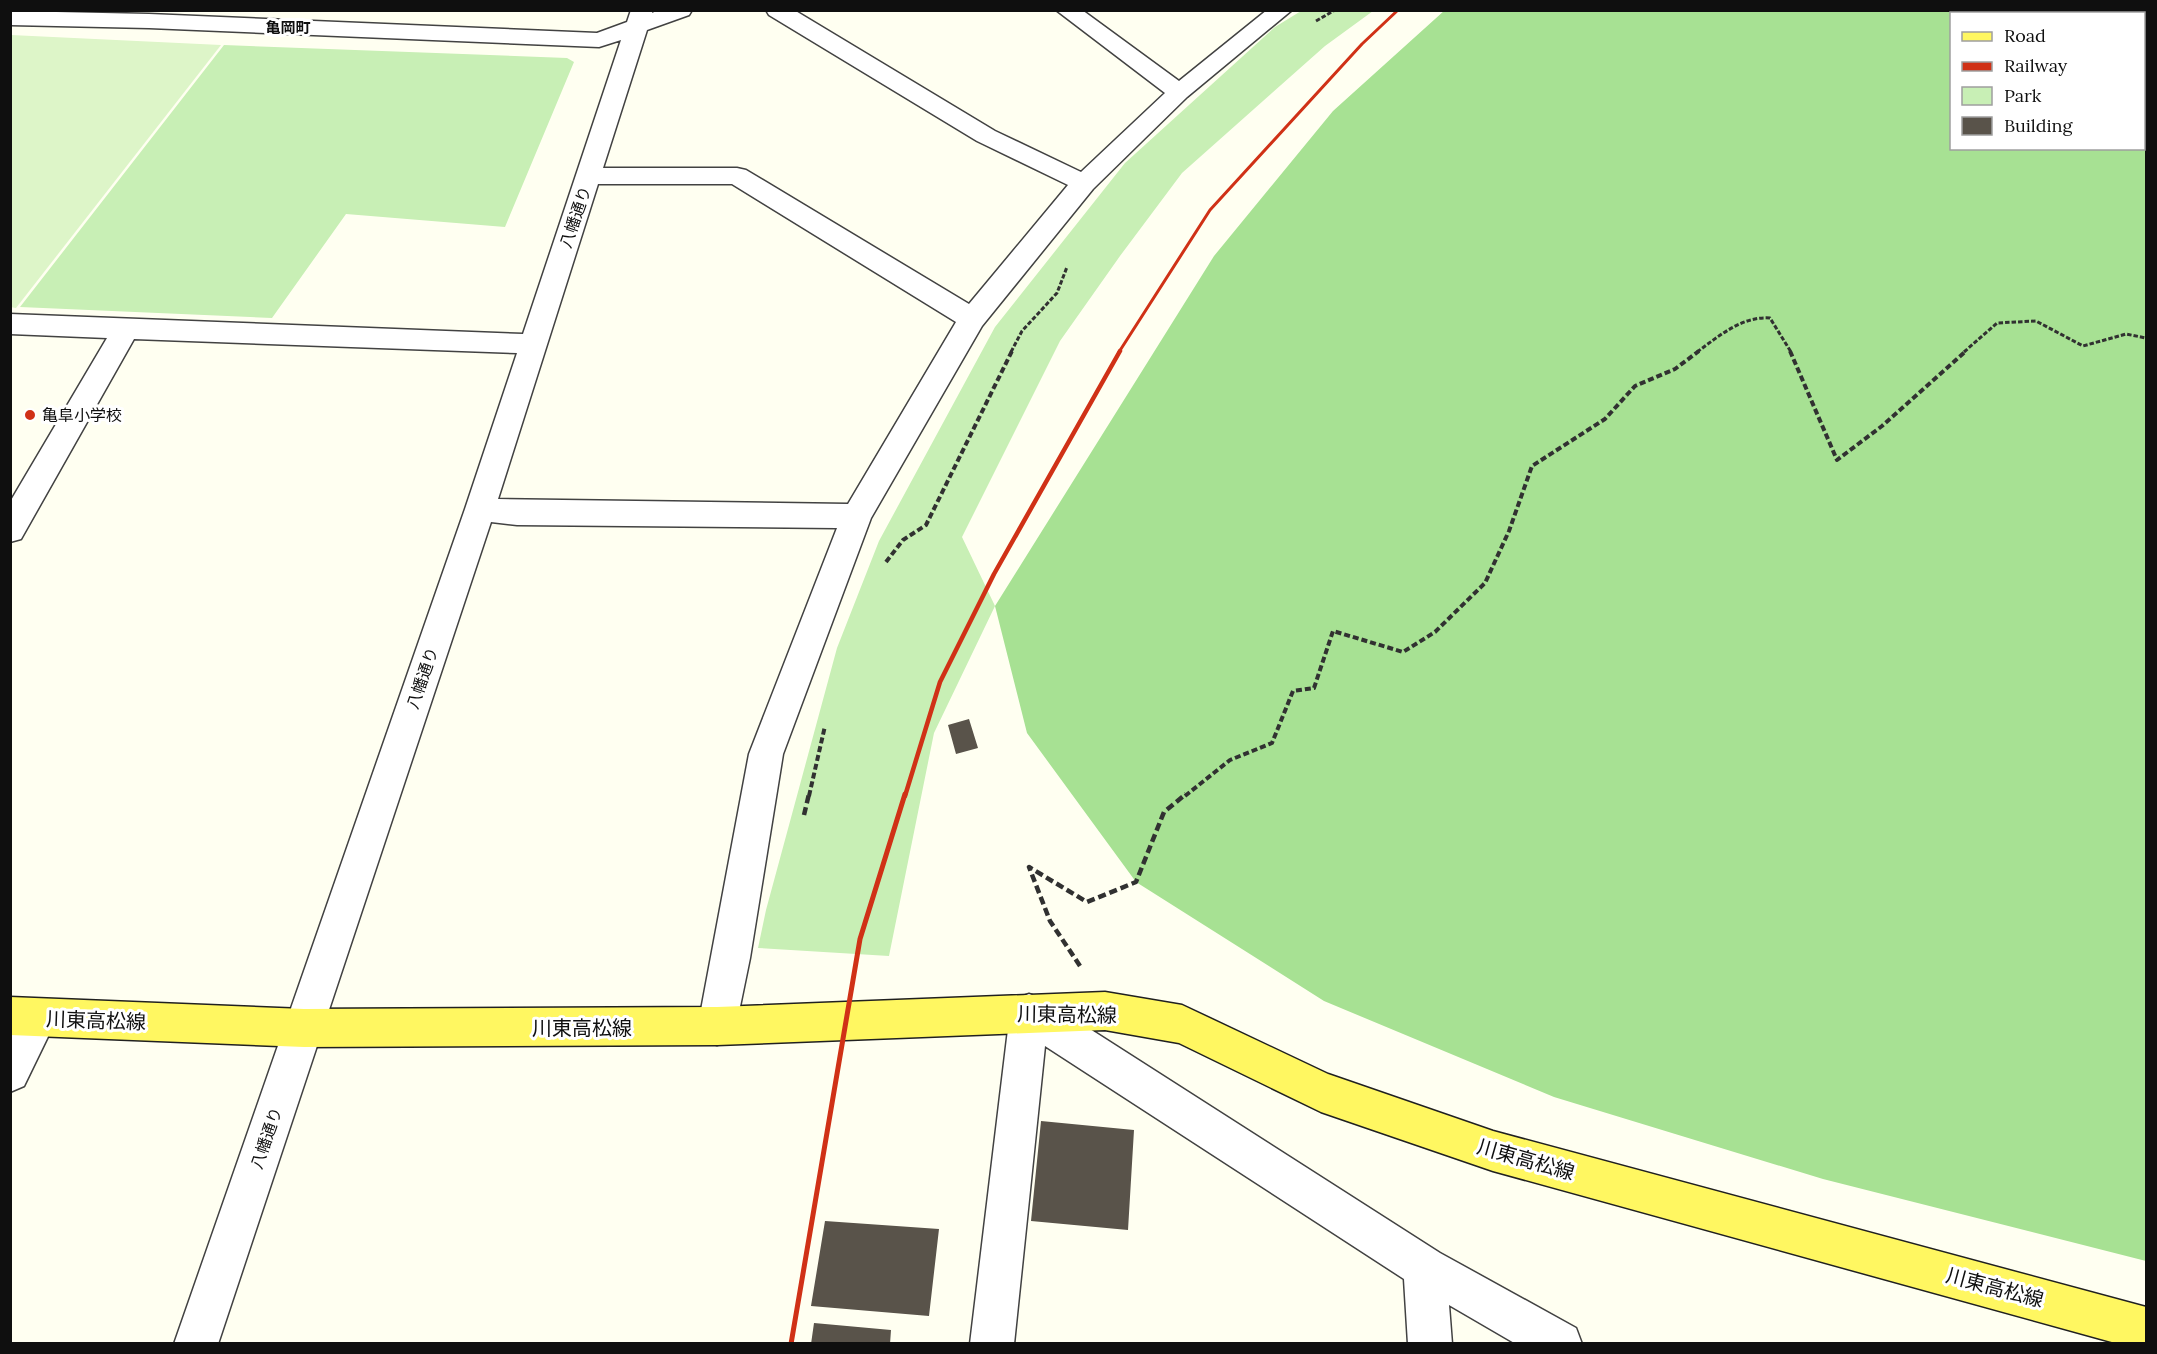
<svg xmlns="http://www.w3.org/2000/svg" width="2157" height="1354" viewBox="0 0 2157 1354" font-family="Lora,'Noto Sans JP',serif">
<style>
.green{fill:#c8efb5}
.forest{fill:#a7e193;fill-rule:evenodd}
.pitch{fill:#ddf5c8}
.building{fill:#59534a}
.lines{fill:none;stroke-linecap:round;stroke-linejoin:round}
.minor-casing{stroke:#424242;stroke-width:3}
.major-casing{stroke:#202020;stroke-width:3}
.path-far2{stroke:#313131;stroke-width:3;stroke-dasharray:4.5 2;stroke-linecap:butt}
.path-far1{stroke:#313131;stroke-width:4;stroke-dasharray:6 3;stroke-linecap:butt}
.path{stroke:#313131;stroke-width:4.5;stroke-dasharray:8 4;stroke-linecap:butt}
.minor{fill:#fff;fill-rule:evenodd}
.major{fill:#fff761;fill-rule:evenodd}
.rail-far2{stroke:#d03116;stroke-width:3}
.rail-far1{stroke:#d03116;stroke-width:4.5}
.rail{stroke:#d03116;stroke-width:5}
.poi-dot{fill:#d03116;stroke:#fff;stroke-width:2}
.labels{text-anchor:middle;dominant-baseline:central;stroke-width:6;stroke-linejoin:round;paint-order:stroke}
.far-neighbourhood-label{font-size:15px;font-weight:bold;fill:#0f0f0f;stroke:#fff}
.street-label{font-size:16px;fill:#0f0f0f;stroke:#fff}
.poi-label{font-size:16px;fill:#0f0f0f;stroke:#fff;text-anchor:start}
.near-street-label{font-size:20px;fill:#0f0f0f;stroke:#fff}
</style>
<rect width="100%" height="100%" fill="#fffff1"/>
<path class="green" d="M1301,11H1373L1325,46L1182,173L1120,256L1060,341L962,537L995,606L934,733L889,956L758,948L766,910L837,648L879,541L995,327L1125,163L1275,27Z
M224,45L567,58L574,62L505,227L346,214L272,318L20,307Z"/>
<path class="forest" d="M1445,10L2146,11V1261L1823,1179L1554,1097L1324,1001L1136,882L1027,733L995,606L1214,256L1333,111ZM1952,14H2144V148H1952Z"/>
<path class="pitch" d="M11,35L221,45L16,308L10,307Z"/>
<path class="building" d="M969,719L978,748L956,754L948,725Z
M1041,1121L1134,1130L1128,1230L1031,1221Z
M825,1221L939,1229L929,1316L811,1306Z
M814,1323L891,1330L890,1344H811Z"/>
<g class="lines">
<g class="minor-casing">
<path id="minor" d="M631,10H653L652,13L659,10H692L689,15L647,30L603,168H737L746,170L969,304L1068,185L977,141L769,15L766,10H794L995,131L1081,172L1165,93L1056,10H1082L1179,81L1267,10H1292L1187,97L1093,189L982,326L871,518L783,754L750,958L736,1026L731,1040L717,1045L703,1040L698,1026L749,754L837,528L517,525L491,522L218,1344H174L465,509L517,353L134,339L21,539L10,542V502L107,338L10,334V314L523,334L621,40L599,47L149,28L10,25V11L149,14L597,33L627,22ZM598,184H732L956,322L848,504L498,499Z
M1029,994L1043,999L1440,1253L1576,1328L1582,1344H1516L1449,1305L1452,1344H1408L1404,1279L1045,1046L1014,1344H970L1010,1013L1015,999Z
M38,999L52,1004L57,1018L24,1086L10,1092V1031L24,1004Z"/>
</g>
<g class="major-casing">
<path id="major" d="M1105,992L1182,1005L1328,1074L1493,1131L2146,1307V1344H2119L1493,1171L1321,1112L1179,1043L1105,1030L717,1045L304,1047L10,1035V997L304,1009L717,1007Z"/>
</g>
<path class="path-far2" d="M1316,21L1335,10
M1011,352L1022,331L1057,293L1067,267
M1697,352C1719,336 1742,316 1770,318L1791,352
M1964,352L1997,323L2036,321L2083,346L2126,334L2146,338"/>
<path class="path-far1" d="M1790,351L1837,460L1882,426L1966,351
M886,562L903,540L926,525L1012,351
M809,796L825,726
M1185,796L1230,760L1272,743L1293,691L1314,688L1333,631L1403,652L1435,632L1485,583L1509,531L1532,466L1605,419L1635,386L1675,369L1699,351"/>
<path class="path" d="M804,815L809,794
M1080,966L1050,921L1029,867L1087,902L1136,882L1164,812L1186,794"/>
<use href="#minor" class="minor"/>
<use href="#major" class="major"/>
<path class="rail-far2" d="M1119,352L1210,210L1362,44L1398,10"/>
<path class="rail-far1" d="M905,796L940,682L994,574L1120,351"/>
<path class="rail" d="M791,1344L860,939L905,794"/>
</g>
<circle class="poi-dot" cx="30" cy="415" r="6"/>
<g class="labels">
<g class="far-neighbourhood-label">
<text x="288" y="27">亀岡町</text>
</g>
<g class="street-label">
<text transform="translate(575 217) rotate(-71)">八幡通り</text>
<text transform="translate(422 678) rotate(-71)">八幡通り</text>
<text transform="translate(266 1138) rotate(-71)">八幡通り</text>
</g>
<g class="poi-label">
<text x="42" y="415">亀阜小学校</text>
</g>
<g class="near-street-label">
<text transform="translate(1067 1014) rotate(1)">川東高松線</text>
<text transform="translate(96 1020) rotate(2)">川東高松線</text>
<text x="582" y="1027">川東高松線</text>
<text transform="translate(1526 1159) rotate(16)">川東高松線</text>
<text transform="translate(1995 1287) rotate(15)">川東高松線</text>
</g>
</g>
<rect width="2157" height="1354" fill="none" stroke="#0f0f0f" stroke-width="24"/>
<rect x="1950" y="12" width="195" height="138" fill="#ffffff" stroke="#9f9f9f" stroke-width="1.5"/>
<rect x="1962" y="32" width="30" height="9" fill="#fff761" stroke="#9f9f9f" stroke-width="1.5"/>
<text x="2004" y="42" font-size="18" fill="#0f0f0f">Road</text>
<rect x="1962" y="62" width="30" height="9" fill="#d03116" stroke="#9f9f9f" stroke-width="1.5"/>
<text x="2004" y="72" font-size="18" fill="#0f0f0f">Railway</text>
<rect x="1962" y="87" width="30" height="18" fill="#c8efb5" stroke="#9f9f9f" stroke-width="1.5"/>
<text x="2004" y="102" font-size="18" fill="#0f0f0f">Park</text>
<rect x="1962" y="117" width="30" height="18" fill="#59534a" stroke="#9f9f9f" stroke-width="1.5"/>
<text x="2004" y="132" font-size="18" fill="#0f0f0f">Building</text>
</svg>
